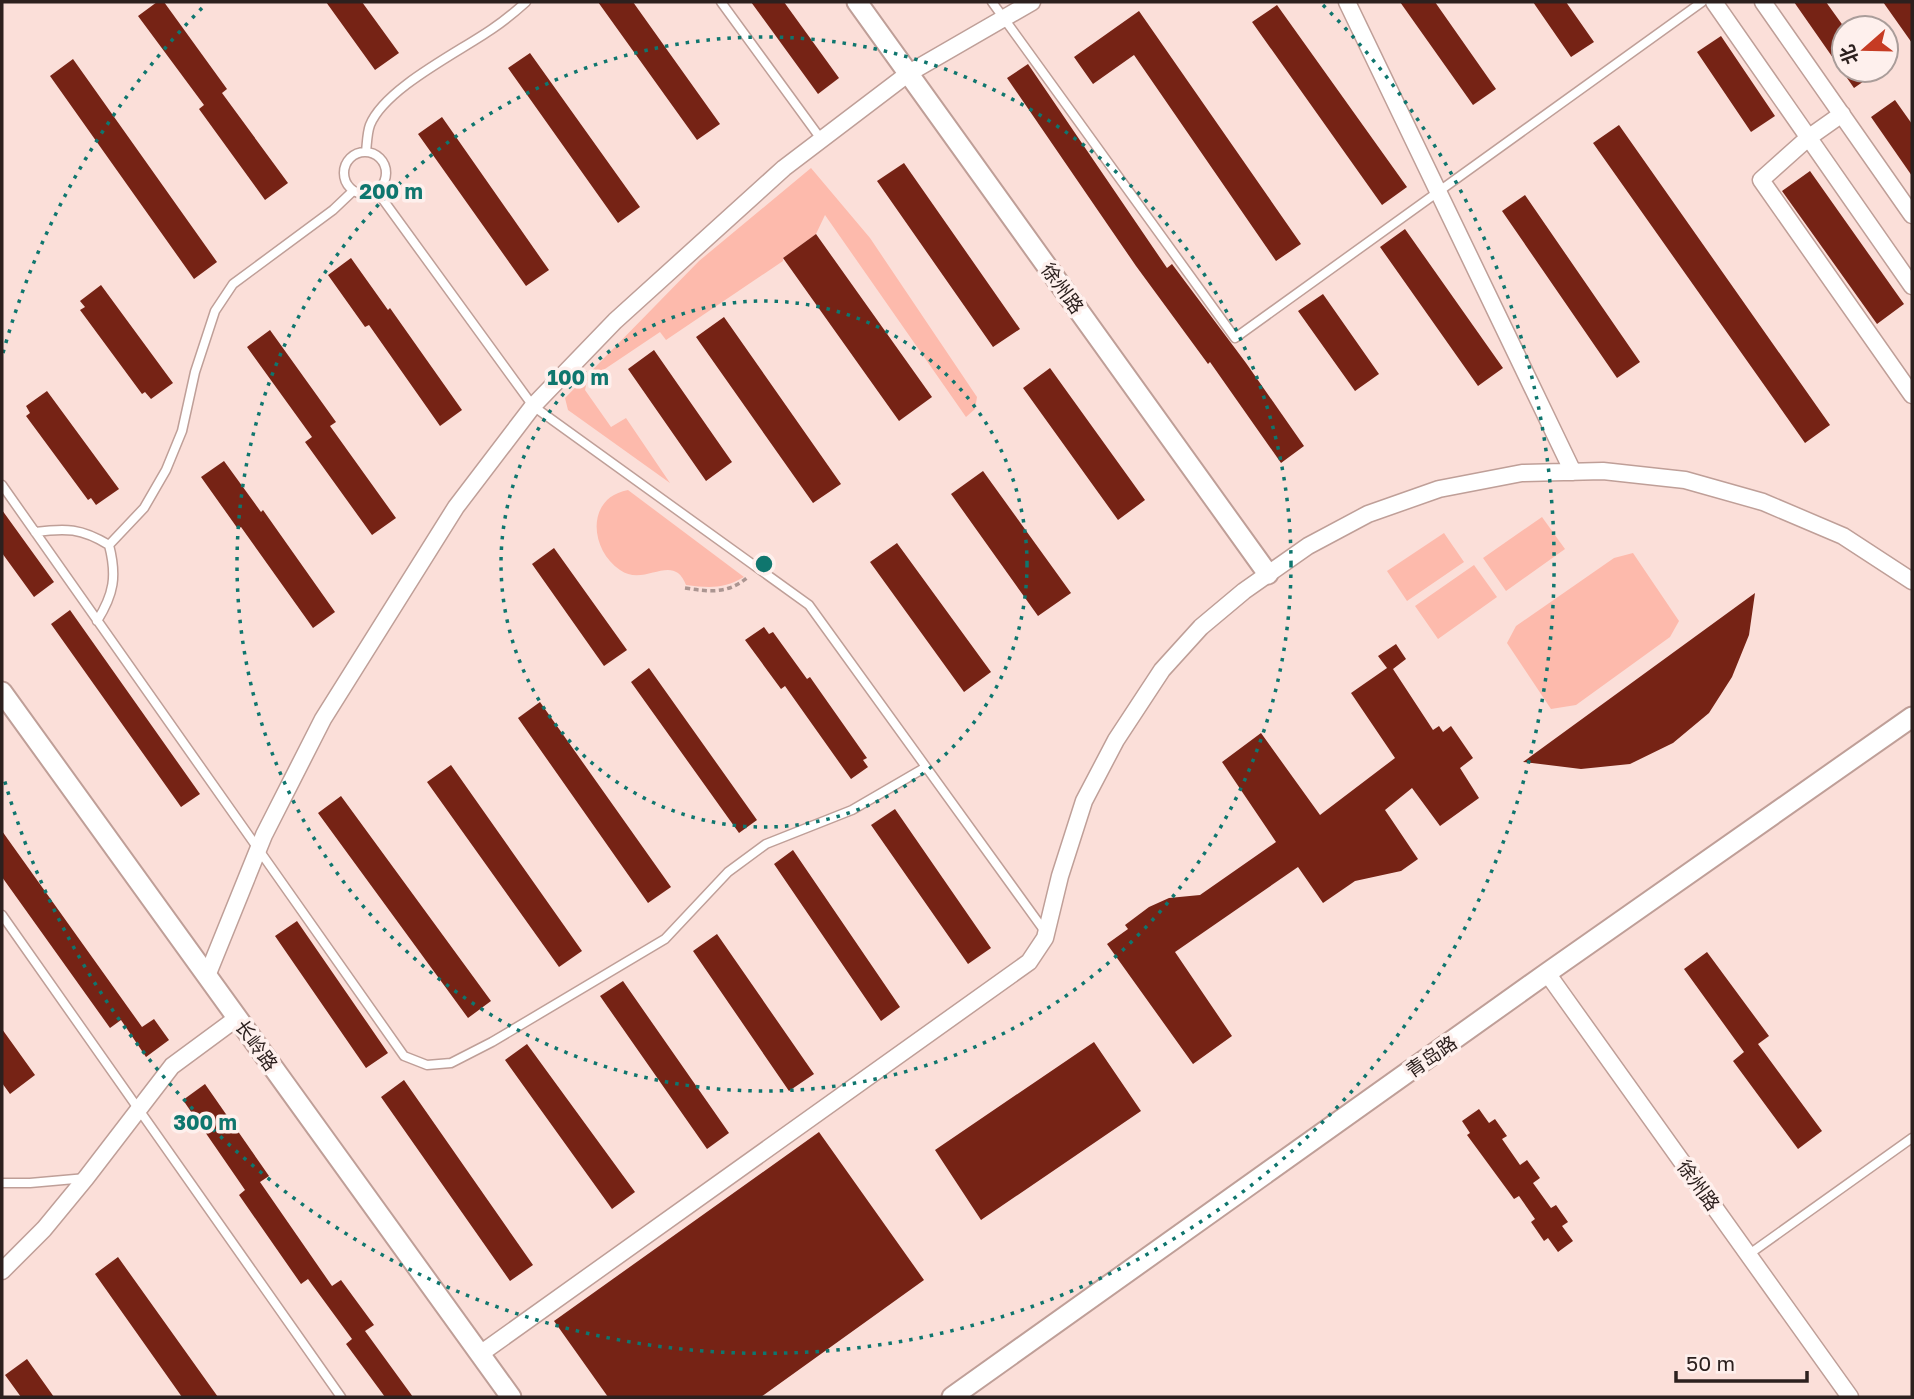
<svg xmlns="http://www.w3.org/2000/svg" width="1914" height="1399" viewBox="0 0 1914 1399" font-family="'Golos Text','Noto Sans SC',sans-serif">
<style>
.green{fill:#fdbaac}
.building{fill:#762315}
.lines{fill:none;stroke-linecap:round;stroke-linejoin:round}
.service-casing{stroke:#bf9f98;stroke-width:11}
.minor-casing{stroke:#bf9f98;stroke-width:19}
.tertiary-casing{stroke:#bf9f98;stroke-width:23}
.path{stroke:#ab9591;stroke-width:3.5;stroke-dasharray:5 3.5;stroke-linecap:butt}
.service{stroke:#fff;stroke-width:8}
.minor{stroke:#fff;stroke-width:16}
.tertiary{stroke:#fff;stroke-width:19}
.ring{fill:none;stroke:#0f766e;stroke-width:3.5;stroke-dasharray:3.5 7}
.labels{text-anchor:middle;dominant-baseline:central;stroke-width:7;stroke-linejoin:round;paint-order:stroke}
.street-label{font-size:19px;fill:#2c201e;stroke:#fef0ed}
.centre{fill:#0f766e;stroke:#fef0ed;stroke-width:3.5}
.ring-label{font-size:21px;text-anchor:middle;font-weight:bold;fill:#0f766e;stroke:#fef0ed;stroke-width:7;stroke-linejoin:round;paint-order:stroke}
</style>
<rect width="100%" height="100%" fill="#fbdfd9"/>
<path class="green" d="M811,168L870,238L977,397L975,409L966,417L825,215L816,234L783,258V261L666,340L660,332L587,381L585,390L611,427L626,418L670,483L568,410L565,398L699,261Z
M628,490L744,577C724,589 709,588 686,585C673,551 645,588 620,570C590,550 585,498 628,490Z
M1542,517L1565,549L1506,591L1483,558Z
M1444,533L1464,562L1407,601L1387,571Z
M1633,553L1679,621L1670,637L1576,705L1551,709L1507,643L1516,626L1614,558Z
M1474,565L1497,597L1438,639L1415,606Z"/>
<path class="building" d="M157,2H164L227,89L222,93L288,183L265,200L199,109L204,105L138,16Z
M326,2H362L399,53L375,70Z
M598,2H633L720,124L697,140Z
M751,2H784L839,78L818,94Z
M1400,2H1435L1496,89L1473,105Z
M1533,2H1566L1594,42L1571,57Z
M1794,2H1826L1844,27V70H1880L1854,88Z
M1883,2H1912V43Z
M1277,5L1407,187L1382,205L1252,22Z
M1139,11L1301,244L1276,261L1134,55L1093,84L1074,57Z
M1721,36L1775,116L1751,132L1697,52Z
M530,53L640,207L618,223L508,68Z
M73,59L217,262L194,279L50,76Z
M1028,64L1167,268L1172,264L1246,363L1304,446L1281,463L1210,362L1208,364L1136,266L1007,78Z
M1895,100L1912,124V176L1871,117Z
M442,117L549,270L526,286L418,134Z
M1619,125L1830,425L1805,443L1593,143Z
M904,163L1020,329L993,347L877,181Z
M1810,171L1904,304L1877,324L1782,191Z
M1525,195L1640,362L1617,378L1502,211Z
M1405,229L1503,368L1478,386L1380,247Z
M816,234L932,397L899,421L783,258Z
M351,258L388,310L390,308L462,410L440,426L369,325L365,327L328,275Z
M101,285L173,383L151,399L145,392L142,394L80,310L85,307L80,301Z
M1323,294L1379,374L1355,391L1298,311Z
M724,317L841,484L813,503L696,337Z
M270,330L336,422L330,426L396,518L372,535L305,442L312,437L247,347Z
M654,350L732,462L706,481L628,369Z
M1050,368L1145,500L1118,520L1023,388Z
M47,391L119,489L96,505L91,498L88,500L26,416L30,413L26,406Z
M224,461L261,512L263,510L335,612L313,628L241,527L238,529L201,477Z
M983,471L1071,593L1038,616L951,494Z
M2,510L54,582L34,597L2,553Z
M897,543L991,672L964,692L870,562Z
M554,548L627,650L604,666L532,564Z
M1755,593L1749,635L1732,677L1709,713L1673,743L1630,764L1581,769L1523,762Z
M70,610L200,794L181,807L51,624Z
M764,627L769,634L773,632L807,679L810,677L867,758L863,760L868,767L851,779L785,686L781,689L745,640Z
M1396,644L1406,659L1393,669L1433,730L1439,726L1443,732L1451,726L1473,758L1460,768L1479,798L1440,826L1412,788L1385,810L1418,859L1401,871L1355,881L1323,903L1298,867L1175,952L1232,1036L1193,1064L1107,944L1128,929L1125,925L1149,907L1169,898L1200,895L1276,842L1222,762L1261,733L1320,815L1395,758L1351,693L1387,668L1378,656Z
M649,668L757,820L739,833L631,682Z
M540,702L671,887L648,903L518,718Z
M451,765L582,951L559,967L427,782Z
M341,796L491,1001L468,1018L318,813Z
M895,809L991,948L968,964L871,825Z
M2,831L142,1027L154,1019L169,1040L146,1057L121,1020L110,1028L2,877Z
M793,850L900,1007L881,1021L774,864Z
M297,921L388,1053L366,1068L275,936Z
M717,934L814,1074L789,1091L693,951Z
M1707,952L1769,1036L1758,1044L1822,1131L1798,1149L1733,1061L1744,1052L1684,969Z
M623,981L729,1133L707,1149L600,996Z
M2,1029L35,1075L10,1094L2,1083Z
M1094,1042L1141,1111L981,1220L935,1150Z
M527,1044L635,1192L612,1209L505,1060Z
M404,1080L533,1265L510,1281L381,1097Z
M205,1084L269,1176L260,1182L332,1286L341,1280L374,1325L365,1331L413,1397H385L346,1344L352,1339L308,1279L301,1284L239,1195L245,1190L183,1100Z
M1479,1109L1489,1123L1495,1119L1507,1136L1502,1139L1520,1165L1527,1160L1540,1178L1533,1183L1551,1208L1556,1205L1568,1222L1562,1226L1573,1241L1558,1252L1548,1238L1544,1241L1531,1222L1535,1219L1519,1196L1514,1199L1467,1135L1470,1133L1462,1121Z
M819,1132L924,1280L761,1397H608L554,1321Z
M118,1257L218,1397H182L95,1274Z
M27,1359L54,1397H21L5,1375Z"/>
<g class="lines">
<g class="service-casing">
<path id="service" d="M721,2L821,139
M992,2L1235,338L1702,2
M366,152C367,144 367,133 370,125C385,88 459,52 492,29C504,21 516,11 526,2
M344 173a21 21 0 1 1 42 0a21 21 0 1 1-42 0Z
M376,190L533,406L809,605L1046,933
M2,485L404,1056L427,1065L451,1063L492,1042L665,939L728,872L766,844L852,810L926,767
M35,532C66,528 81,528 109,545C117,576 114,594 97,621
M109,545L144,508L166,470L182,431L195,372L215,311L233,284L333,210L353,191
M2,915L341,1397
M2,1183H30L86,1178
M1748,1255L1912,1138"/>
</g>
<g class="minor-casing">
<path id="minor" d="M1347,2L1573,472
M1714,2L1912,286
M1763,2L1912,215
M1842,114L1808,138L1761,180L1912,395
M1547,973L1850,1397
M207,976L264,835L323,719L456,507L533,406L615,321L784,168L909,73L1032,2
M2,1271L44,1229L86,1178L172,1066L237,1018
M480,1354L1029,962L1045,938L1060,876L1084,801L1116,740L1162,670L1201,627L1244,591L1308,546L1368,514L1439,489L1522,473L1603,471L1685,480L1763,502L1843,536L1912,581"/>
</g>
<g class="tertiary-casing">
<path id="tertiary" d="M857,2L1268,574
M2,692L511,1397
M952,1397L1547,973L1912,717"/>
</g>
<path class="path" d="M685,588C710,592 728,594 748,577"/>
<use href="#service" class="service"/>
<use href="#minor" class="minor"/>
<use href="#tertiary" class="tertiary"/>
</g>
<g class="ring">
<circle cx="764" cy="564" r="263"/>
<circle cx="764" cy="564" r="527"/>
<path d="M3 353A790 790 0 0 1 205 5M1323 5A790 790 0 1 1 3 775"/>
</g>
<g class="labels">
<g class="street-label">
<text transform="translate(1063 288) rotate(54)">徐州路</text>
<text transform="translate(257 1045) rotate(54)">长岭路</text>
<text transform="translate(1431 1056) rotate(-35)">青岛路</text>
<text transform="translate(1699 1185) rotate(54)">徐州路</text>
</g>
</g>
<circle cx="764" cy="564" r="10" class="centre"/>
<g class="ring-label">
<text x="391" y="199">200 m</text>
<text x="578" y="385">100 m</text>
<text x="205" y="1130">300 m</text>
</g>
<rect width="1914" height="1399" fill="none" stroke="#2c201e" stroke-width="7"/>
<g transform="translate(1865 49) rotate(250)"><circle r="33" fill="#fef0ed" stroke="#aa9d9a" stroke-width="2"/>
<path d="M0-5L12 26L0 18L-12 26Z" fill="#c63b23"/>
<text y="-10" font-size="19" font-weight="bold" text-anchor="middle" fill="#2c201e">北</text>
</g>
<path d="M1676 1371v10h131v-10" fill="none" stroke="#2c201e" stroke-width="3.5"/>
<text x="1686" y="1371" font-size="21" fill="#2c201e" stroke="#fef0ed" stroke-width="5" paint-order="stroke">50 m</text>
</svg>
